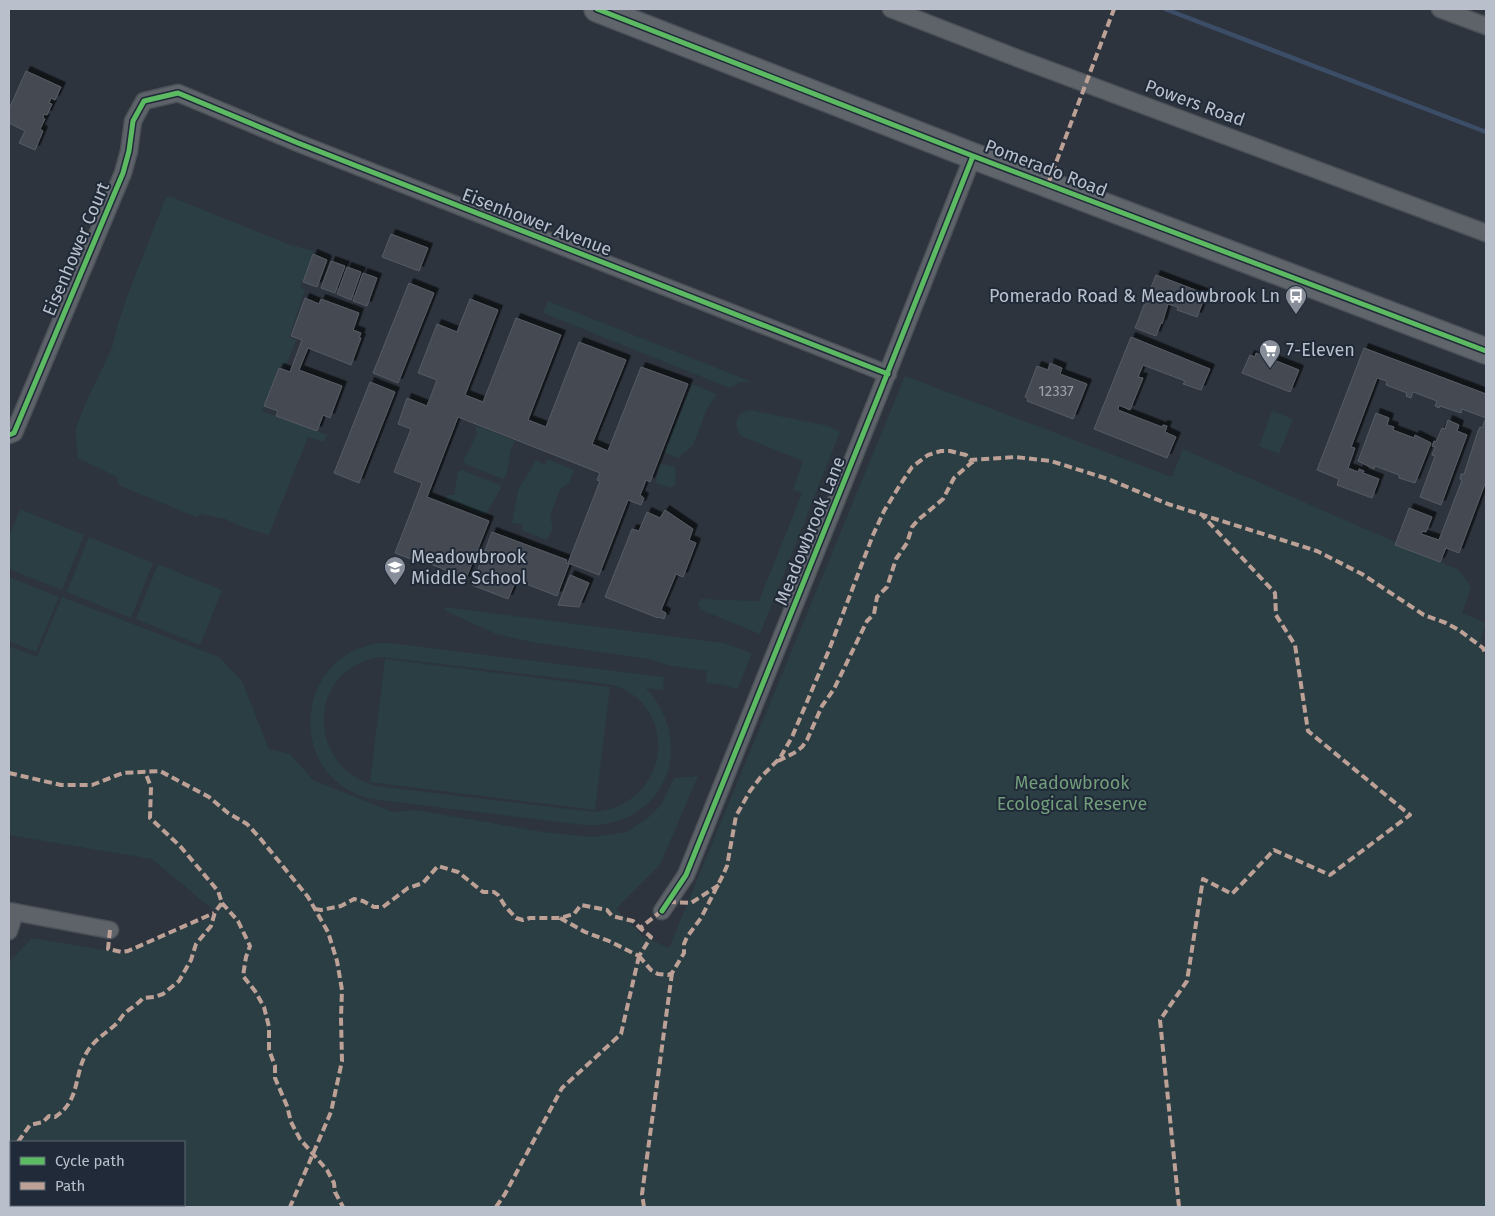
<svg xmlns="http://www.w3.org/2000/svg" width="1495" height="1216" viewBox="0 0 1495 1216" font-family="'Fira Sans',sans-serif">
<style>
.green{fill:#2a3e43;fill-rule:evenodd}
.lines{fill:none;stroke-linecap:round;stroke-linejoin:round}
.stream{stroke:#3c4d67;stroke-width:4.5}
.building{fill:#454a51;stroke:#565b64;filter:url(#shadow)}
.minor-casing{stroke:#4c5057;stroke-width:19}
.primary-casing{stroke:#4b5059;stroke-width:28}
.minor{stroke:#5e636a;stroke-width:16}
.primary{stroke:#60656c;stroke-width:25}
.quiet{stroke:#bda197;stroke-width:4;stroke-dasharray:8 4;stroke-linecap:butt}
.cycleway-casing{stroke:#202a38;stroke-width:8}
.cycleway{stroke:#5cba63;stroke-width:5}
.labels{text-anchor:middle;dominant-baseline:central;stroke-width:4;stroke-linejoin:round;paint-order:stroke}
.number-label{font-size:15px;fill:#9ca2ad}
.street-label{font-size:18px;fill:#b9c0cc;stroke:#202a38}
.poi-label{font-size:18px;fill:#b9c0cc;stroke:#202a38;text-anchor:start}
.park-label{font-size:18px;fill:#719d7b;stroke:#202a38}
</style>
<defs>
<filter id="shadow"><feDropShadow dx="4.5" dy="-4.5" stdDeviation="0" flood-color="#0009"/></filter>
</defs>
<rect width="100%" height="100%" fill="#2d343d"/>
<path class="green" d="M166,197H172L290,245L314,251L300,287L305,290L289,337L296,340L285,368L279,366L262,411L327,435L324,442L308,437L269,535L245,528L225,519L200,514L196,517L118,485L117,477L78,458L76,443V428L86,402L112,348L117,327L129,291Z
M548,301L752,382H739L732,387H727L543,313Z
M905,376L1172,477L1183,449L1459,570L1471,587L1462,613L1486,623C1481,637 1478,644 1486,657V1207H9V962L32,938L122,953L218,914L152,859L9,835V646L37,657L62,597L219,657L242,681L269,749L290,754L313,780L393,812L416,810L543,832L593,837L626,832L648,818L661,805L674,778L698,776L660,865L616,909L643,936L669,948ZM11,1142H184V1205H11Z
M692,384L717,394L707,409L693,445L678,458L664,452Z
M750,410L829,426L840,432L760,634L701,610L698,604L701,599H703L759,601L802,493L793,490L803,461L741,436C732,425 736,412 750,410Z
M1272,411L1293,419L1279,454L1259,446Z
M477,426L515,441L511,449L506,477L502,479L465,464L463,461C469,451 473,443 477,432L475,431Z
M547,459L574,470L569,483L560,490L550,516L553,528L547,540L521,530L522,524L512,523L518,490L536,460L545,465Z
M660,463L675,467L676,484L671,488L655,483Z
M462,470L500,485L501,488L485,516L445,501L447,495H454L458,472Z
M20,509L84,535L62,590L9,569V537Z
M89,537L153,563L131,618L67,592Z
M158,564L222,590L200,645L136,619Z
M9,577L59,597L36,652L9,641Z
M445,607L724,643L752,653L737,690L725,685L706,683L707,671L668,665L648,659L531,642L496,634L444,610Z
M381,643H390L664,677L663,690L646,688C699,746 663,829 584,825L372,799C285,780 292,653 381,643ZM382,657L608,684C680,700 674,804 594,812L376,786C304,766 307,666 382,657Z
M385,659L610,687L595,810L370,782Z"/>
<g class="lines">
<path class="stream" d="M1165,9L1486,132"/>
</g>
<path class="building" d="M26,71L61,87L55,100L51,98L49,103L52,104L47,115L44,114L43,118L45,119L40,129L43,131L35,150L19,143L25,131L9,123V109Z
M391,234L428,248L419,271L382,257Z
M313,254L327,260L317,287L303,282Z
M331,261L345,266L335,293L321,288Z
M347,267L361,272L351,300L337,294Z
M363,273L377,278L367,306L353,301Z
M1156,275L1206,294L1197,317L1177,310L1178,307L1168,304L1162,324L1161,323L1156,336L1135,328Z
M409,283L434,293L398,383L373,373Z
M305,298L319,304L321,299L359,313L353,330L361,333L359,338H361L351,365L308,348L299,370L342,386L330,418L323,415L317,431L276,416L278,411L264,406L279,368L290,372L302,340L291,336Z
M470,299L498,310L465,395L483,402L516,318L561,335L528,420L546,427L579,342L626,360L592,444L608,451L641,367L688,384L650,482L646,480L643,488L640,495L644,498L641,505L628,500L599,575L568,563L600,481L597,480L600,473L458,417L427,497L489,521L465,581L449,575L450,572L412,556L411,559L395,553L422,483L394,472L411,429L398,424L407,398L427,406L437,380L418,373L437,324L457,332Z
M1131,337L1210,369L1201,390L1183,384L1185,381L1143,365L1138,377L1143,378L1130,410L1119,405L1118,410L1162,427L1163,425L1167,426L1165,432L1176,437L1167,458L1094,429Z
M1364,348L1486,394V481L1459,553L1446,548L1440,562L1395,545L1409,508L1432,517L1426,532L1423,531L1421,534L1439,540L1462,480L1460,479L1461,474H1464L1478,431L1480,427L1482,428L1486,418L1462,409L1461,413L1440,406L1439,408L1435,406L1437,401L1413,392L1411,398L1406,396L1407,393L1386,385L1387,381L1377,378L1351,447L1355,448L1348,468L1358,472L1359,469L1364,471L1363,473L1379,479L1372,498L1337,485L1339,479L1317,470Z
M1256,353L1299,370L1290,392L1242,373L1250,355L1255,357Z
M1050,363L1062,368L1060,374L1087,384L1073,419L1027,401L1028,399L1025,397L1037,366L1048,370Z
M370,382L395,392L359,483L334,473Z
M1376,413L1389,418L1387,425L1394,427L1393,430L1414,438L1415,435L1431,443L1415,483L1399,478V475L1375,466L1374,469L1358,461Z
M1448,420L1459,425L1457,431L1467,435L1441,505L1420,497L1435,456L1432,455L1435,447L1432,446L1434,441L1436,442L1442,428L1445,429Z
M665,510L693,529L689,540L696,543L683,577L676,574L661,610L666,613L664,619L659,617L658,618L605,597L632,529L639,531L647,512L660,518Z
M492,532L567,560L566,562L569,564L557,596L516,580L508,599L472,585Z
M570,575L589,583L579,607L558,605Z"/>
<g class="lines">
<g class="minor-casing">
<path id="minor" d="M891,9L1017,58L1486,233
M1440,9L1486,26
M9,435L14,433L123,173L129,151L133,121L144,101L178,93L298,143L888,374
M9,911L110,930
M662,911L686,875L880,392L973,156
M9,931L15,912"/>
</g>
<g class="primary-casing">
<path id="primary" d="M597,9L973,156L1486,351"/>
</g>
<use href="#minor" class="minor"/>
<use href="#primary" class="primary"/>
<path class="quiet" d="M1048,184L1114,9
M778,761L794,753L802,747L807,740L822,706L834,689L867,621L874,614L877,597L887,587L896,559L907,543L912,527L918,520L943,499L954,478L971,463L976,460
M9,773L61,785H92L123,773L160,771L209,797L228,813L247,824L259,837L308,897L328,932L337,961L342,990L341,1018L342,1061L331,1112L290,1207
M668,902L691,903L719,885
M222,903L238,921L250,946L246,957L243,976L255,991L264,1007L269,1027V1050L275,1066V1078L287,1106L291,1122L300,1139L327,1170L334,1183L335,1192L343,1207
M315,909L321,910L341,906L354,899L363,901L374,907H383L408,888L423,883L438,866L458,872L483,892H494L498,895L505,906L516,918L523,920L530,918H560L574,914L581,905L607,910L612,916L633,921L640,928L664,909
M560,918L585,932L609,941L639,956L651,937L640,928
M110,930L108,949L122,952L128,951L214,913
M639,956L651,970L658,974L668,975L672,973L684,953V944L687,937L701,918L723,875L727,866L736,816L750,791L760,778L780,758L792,737L829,650L873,535L884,511L900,485L912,467L928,455L941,451H950L966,455L970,460L1015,457L1051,461L1108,479L1168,504L1317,551L1362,574L1424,615L1446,623L1459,630L1483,648L1486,655
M18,1142L30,1125L43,1122L49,1116L55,1117C81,1100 73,1076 87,1052C95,1039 105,1034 115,1025C119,1022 121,1017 125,1013C131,1008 138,1004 143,998L154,997L163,994L179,981L191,960L196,944L211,926L215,912L222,903L218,891L180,846L150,818L151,787L145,772
M9,1151L11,1154
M43,1205L44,1207
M496,1207L505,1194L562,1088L621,1034L639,956
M644,1207L642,1194L672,973
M1179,1207L1160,1020L1187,981L1203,879L1232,894L1274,850L1330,875L1410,815L1308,731L1295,645L1276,615L1275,593L1202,515"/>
<g class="cycleway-casing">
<path id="cycleway" d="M597,9L973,156L1486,351
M9,435L14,433L123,173L129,151L133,121L144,101L178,93L298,143L888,374
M662,911L686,875L880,392L973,156"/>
</g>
<use href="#cycleway" class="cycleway"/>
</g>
<defs>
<g id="bus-pin" transform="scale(1.125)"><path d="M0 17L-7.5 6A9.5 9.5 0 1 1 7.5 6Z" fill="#888f9a" stroke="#202a38"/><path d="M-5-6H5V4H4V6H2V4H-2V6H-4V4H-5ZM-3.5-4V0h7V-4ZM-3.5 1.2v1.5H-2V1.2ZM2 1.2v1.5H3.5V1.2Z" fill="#fff"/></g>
<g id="supermarket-pin" transform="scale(1.125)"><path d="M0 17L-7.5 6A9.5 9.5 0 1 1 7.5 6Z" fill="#888f9a" stroke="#202a38"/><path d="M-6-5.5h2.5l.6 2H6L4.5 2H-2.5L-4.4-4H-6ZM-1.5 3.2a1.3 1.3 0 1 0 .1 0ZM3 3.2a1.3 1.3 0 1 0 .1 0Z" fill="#fff"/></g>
<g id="school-pin" transform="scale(1.125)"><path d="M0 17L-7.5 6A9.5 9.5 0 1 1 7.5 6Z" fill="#888f9a" stroke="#202a38"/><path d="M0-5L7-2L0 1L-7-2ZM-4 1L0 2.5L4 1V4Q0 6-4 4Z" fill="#fff"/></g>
</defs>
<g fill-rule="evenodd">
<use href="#bus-pin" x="1296" y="296"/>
<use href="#supermarket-pin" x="1270" y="350"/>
<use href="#school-pin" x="395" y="567"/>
</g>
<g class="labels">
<g class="number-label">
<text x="1056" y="391">12337</text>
</g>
<g class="street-label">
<text transform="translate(1195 103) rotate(20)">Powers Road</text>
<text transform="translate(1046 168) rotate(21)">Pomerado Road</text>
<text transform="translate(537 222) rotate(21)">Eisenhower Avenue</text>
<text transform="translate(76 249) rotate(-67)">Eisenhower Court</text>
<text transform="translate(810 531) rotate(-68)">Meadowbrook Lane</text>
</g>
<g class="poi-label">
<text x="1280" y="296" text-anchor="end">Pomerado Road &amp; Meadowbrook Ln</text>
<text x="1286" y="350">7-Eleven</text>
<text x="411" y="557">Meadowbrook<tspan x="411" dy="21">Middle School</tspan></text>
</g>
<g class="park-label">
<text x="1072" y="783">Meadowbrook<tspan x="1072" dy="21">Ecological Reserve</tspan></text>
</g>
</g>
<rect width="1495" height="1216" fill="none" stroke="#b9c0cc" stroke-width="20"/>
<rect x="10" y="1141" width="175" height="65" fill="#202a38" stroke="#5d6673"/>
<rect x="20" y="1157" width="25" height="8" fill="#5cba63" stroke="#5d6673"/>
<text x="55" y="1166" font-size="15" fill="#b9c0cc">Cycle path</text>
<rect x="20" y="1182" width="25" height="8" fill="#bda197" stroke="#5d6673"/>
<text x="55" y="1191" font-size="15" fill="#b9c0cc">Path</text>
</svg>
